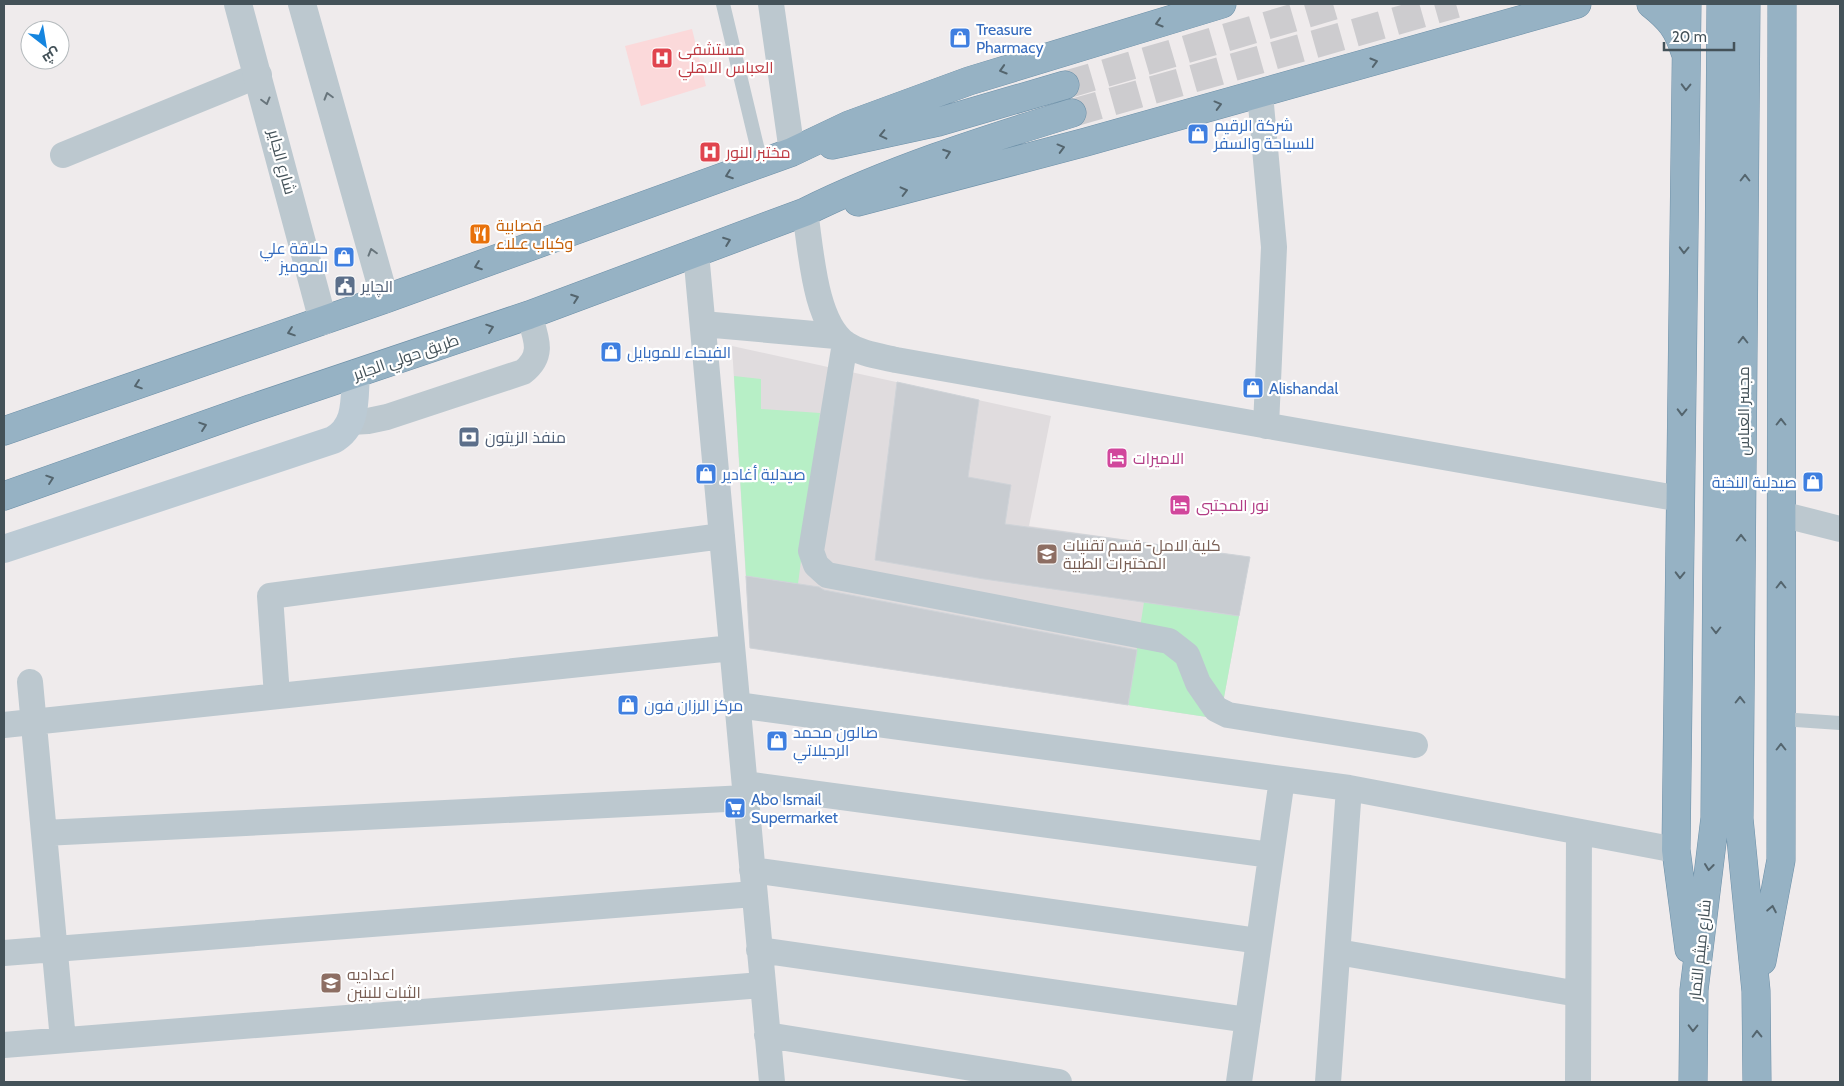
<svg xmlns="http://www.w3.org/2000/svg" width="1844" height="1086" viewBox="0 0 1844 1086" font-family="Cabin,Cairo,sans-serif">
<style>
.education{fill:#e0dcde}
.medical{fill:#fbd9da}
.green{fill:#b7efc6}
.building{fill:#c8ccd1;stroke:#cfd3d8}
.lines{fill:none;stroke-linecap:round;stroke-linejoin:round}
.trunk-tunnel{stroke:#cdcccf;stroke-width:28;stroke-dasharray:28 14;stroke-linecap:butt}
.trunk-casing{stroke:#6d90a8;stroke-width:29}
.service{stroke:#bcc8cf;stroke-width:14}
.minor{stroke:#bcc8cf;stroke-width:26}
.tertiary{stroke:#bcc8cf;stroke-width:28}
.secondary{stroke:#bbcad4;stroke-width:28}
.trunk{stroke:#96b2c4;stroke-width:28}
.oneway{stroke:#54656e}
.oneway2{stroke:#68757c}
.labels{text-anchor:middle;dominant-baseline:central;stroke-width:4.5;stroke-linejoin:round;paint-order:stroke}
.shop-label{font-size:16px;fill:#366cbe;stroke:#fff;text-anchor:start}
.health-label{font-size:16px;fill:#be3a42;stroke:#fff;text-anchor:start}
.street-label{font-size:16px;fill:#445259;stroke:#fff}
.food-label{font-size:16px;fill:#c56008;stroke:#fff;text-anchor:start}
.service-label{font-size:16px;fill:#4e5e75;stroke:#fff;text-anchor:start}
.hotel-label{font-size:16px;fill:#b23c85;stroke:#fff;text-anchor:start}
.education-label{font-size:16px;fill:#785e54;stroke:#fff;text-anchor:start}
</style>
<rect width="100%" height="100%" fill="#efebec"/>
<path class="education" d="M732,346L1051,416L1029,526L1250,557L1220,719L750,648Z"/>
<path class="medical" d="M692,29L706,86L641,106L625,46Z"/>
<path class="green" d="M734,376L761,379V409L820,413L798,584L746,576Z
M1144,602L1239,616L1220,719L1128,705Z"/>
<path class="building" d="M897,382L979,400L968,477L1011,485L1005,524L1250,557L1239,616L984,579L875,560Z
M746,576L819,587L824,590L1137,650L1128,705L750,648Z"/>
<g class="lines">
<path class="trunk-tunnel" d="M1065,85L1340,4
M1072,113L1456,4"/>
<g class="trunk-casing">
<path id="trunk" d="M1651,4C1670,19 1678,29 1685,52
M1687,4L1676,850L1689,949
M1746,4L1739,819L1756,991L1757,1082
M832,145L938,122L1065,85
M858,202L1086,142L1577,4
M4,431L385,299L792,152L849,125L969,81L1222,4
M4,496L250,409L529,315L805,212C890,170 981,141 1072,113
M1762,961L1781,860L1782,4
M1693,1082L1694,990L1715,818L1721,4"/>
</g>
<path class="service" d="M723,4L761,163
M1781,719L1840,723"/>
<path class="minor" d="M771,4L792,152
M1260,94L1274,247L1266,426
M63,155L259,75
M805,212C811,248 814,322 846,344C861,354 879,356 896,360L1681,499
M696,253L772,1082
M703,324L836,336
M845,343L811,551L816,565L827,575L1169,641L1187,655L1198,683L1216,709L1228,715L1415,745
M351,422L368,421L387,417L523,372C545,355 536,338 529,315
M1781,514L1840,529
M30,682L63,1040
M277,696L270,596L722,536
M737,705L1349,788L1676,850
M4,725L732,648
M745,784L1271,855
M44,833L746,798
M752,870L1259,941
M759,950L1248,1020
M1338,952L1578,994
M4,953L754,894
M767,1035L1059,1082
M4,1045L762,985
M1239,1082L1282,779
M1328,1082L1349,788
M1578,1082L1579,832"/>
<path class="tertiary" d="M238,4L323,321
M302,4L385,299"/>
<path class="secondary" d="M4,549L333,440C358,426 354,399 356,374"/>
<use href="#trunk" class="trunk"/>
</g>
<defs><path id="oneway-chevron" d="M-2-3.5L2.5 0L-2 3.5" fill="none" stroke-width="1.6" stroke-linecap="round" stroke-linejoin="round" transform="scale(1.25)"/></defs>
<g class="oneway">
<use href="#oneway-chevron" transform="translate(1159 23) rotate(163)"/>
<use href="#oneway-chevron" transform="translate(1374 62) rotate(-16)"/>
<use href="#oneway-chevron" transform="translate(1003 70) rotate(163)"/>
<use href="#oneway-chevron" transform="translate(1686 87) rotate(91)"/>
<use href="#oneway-chevron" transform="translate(1218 105) rotate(-15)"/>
<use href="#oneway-chevron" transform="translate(883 135) rotate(167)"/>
<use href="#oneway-chevron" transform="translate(1061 148) rotate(-15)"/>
<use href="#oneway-chevron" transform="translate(947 153) rotate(-20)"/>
<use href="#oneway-chevron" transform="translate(729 175) rotate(160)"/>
<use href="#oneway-chevron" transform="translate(1745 178) rotate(-90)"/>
<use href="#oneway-chevron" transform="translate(904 191) rotate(-14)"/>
<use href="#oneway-chevron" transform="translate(727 241) rotate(-21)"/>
<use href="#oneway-chevron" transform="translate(1684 250) rotate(91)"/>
<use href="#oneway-chevron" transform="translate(478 266) rotate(160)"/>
<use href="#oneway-chevron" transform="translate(575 298) rotate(-20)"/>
<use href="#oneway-chevron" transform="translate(490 328) rotate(-19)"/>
<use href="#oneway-chevron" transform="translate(291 332) rotate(161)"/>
<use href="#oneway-chevron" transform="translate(1743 340) rotate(-90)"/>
<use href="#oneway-chevron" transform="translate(138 385) rotate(161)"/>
<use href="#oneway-chevron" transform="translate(1682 412) rotate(91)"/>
<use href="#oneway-chevron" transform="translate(1781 422) rotate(-90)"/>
<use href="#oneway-chevron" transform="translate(203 426) rotate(-19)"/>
<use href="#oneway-chevron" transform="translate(50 479) rotate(-19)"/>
<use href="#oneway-chevron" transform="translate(1741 538) rotate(-90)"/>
<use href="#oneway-chevron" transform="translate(1680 575) rotate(91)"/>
<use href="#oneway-chevron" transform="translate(1781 585) rotate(-90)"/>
<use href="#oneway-chevron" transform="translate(1716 630) rotate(90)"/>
<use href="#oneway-chevron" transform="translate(1740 700) rotate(-90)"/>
<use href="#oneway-chevron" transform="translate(1781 747) rotate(-90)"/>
<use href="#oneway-chevron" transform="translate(1709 867) rotate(97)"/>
<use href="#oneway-chevron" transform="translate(1772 909) rotate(-79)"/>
<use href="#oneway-chevron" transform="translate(1693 1028) rotate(91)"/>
<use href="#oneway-chevron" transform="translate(1757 1034) rotate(-91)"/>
</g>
<g class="oneway2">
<use href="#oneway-chevron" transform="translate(328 96) rotate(-106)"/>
<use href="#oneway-chevron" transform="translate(266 101) rotate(75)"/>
<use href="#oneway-chevron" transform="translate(372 252) rotate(-106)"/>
</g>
<defs>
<g id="shop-square" transform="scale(1.125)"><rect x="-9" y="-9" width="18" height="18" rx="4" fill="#3f7fe0" stroke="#fff"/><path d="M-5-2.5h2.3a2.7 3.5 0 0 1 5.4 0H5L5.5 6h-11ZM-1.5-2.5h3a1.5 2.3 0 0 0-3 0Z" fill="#fff"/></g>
<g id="hospital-square" transform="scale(1.125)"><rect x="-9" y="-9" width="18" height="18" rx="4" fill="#e0444e" stroke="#fff"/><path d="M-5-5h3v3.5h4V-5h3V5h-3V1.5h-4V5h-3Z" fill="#fff"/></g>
<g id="restaurant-square" transform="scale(1.125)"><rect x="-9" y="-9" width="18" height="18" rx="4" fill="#e8710a" stroke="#fff"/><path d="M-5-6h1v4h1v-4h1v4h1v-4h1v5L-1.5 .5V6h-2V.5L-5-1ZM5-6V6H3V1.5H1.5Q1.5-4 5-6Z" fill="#fff"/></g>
<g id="civic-square" transform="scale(1.125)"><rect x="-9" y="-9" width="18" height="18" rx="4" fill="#5c6f8a" stroke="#fff"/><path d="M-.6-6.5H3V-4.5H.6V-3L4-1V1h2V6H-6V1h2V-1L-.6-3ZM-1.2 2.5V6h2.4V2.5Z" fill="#fff"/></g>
<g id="bank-square" transform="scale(1.125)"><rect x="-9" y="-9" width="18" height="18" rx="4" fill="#5c6f8a" stroke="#fff"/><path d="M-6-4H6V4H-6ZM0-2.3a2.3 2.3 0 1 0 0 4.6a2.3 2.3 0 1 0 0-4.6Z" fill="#fff"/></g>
<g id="hotel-square" transform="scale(1.125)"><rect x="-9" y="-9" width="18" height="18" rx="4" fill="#d1479c" stroke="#fff"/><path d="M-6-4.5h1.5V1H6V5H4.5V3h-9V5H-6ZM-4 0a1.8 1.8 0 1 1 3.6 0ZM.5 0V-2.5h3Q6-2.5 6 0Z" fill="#fff"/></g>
<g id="university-square" transform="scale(1.125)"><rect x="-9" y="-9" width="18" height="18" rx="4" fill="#8d6e63" stroke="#fff"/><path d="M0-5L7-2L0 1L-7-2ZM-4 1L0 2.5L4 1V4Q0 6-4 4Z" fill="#fff"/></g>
<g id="supermarket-square" transform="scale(1.125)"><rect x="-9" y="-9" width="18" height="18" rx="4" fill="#3f7fe0" stroke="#fff"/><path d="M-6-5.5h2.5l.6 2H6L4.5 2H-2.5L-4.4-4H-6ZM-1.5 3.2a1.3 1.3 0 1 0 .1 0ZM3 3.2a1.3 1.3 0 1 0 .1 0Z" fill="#fff"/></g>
<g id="school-square" transform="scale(1.125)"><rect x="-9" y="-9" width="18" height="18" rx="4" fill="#8d6e63" stroke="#fff"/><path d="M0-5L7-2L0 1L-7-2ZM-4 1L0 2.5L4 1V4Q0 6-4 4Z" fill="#fff"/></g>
</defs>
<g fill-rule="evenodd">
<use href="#shop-square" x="960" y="38"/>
<use href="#hospital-square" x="662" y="58"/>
<use href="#shop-square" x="1198" y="134"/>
<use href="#hospital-square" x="710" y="152"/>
<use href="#restaurant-square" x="480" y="234"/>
<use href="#shop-square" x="344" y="257"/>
<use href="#civic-square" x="345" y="286"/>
<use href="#shop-square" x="611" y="352"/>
<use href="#shop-square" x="1253" y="388"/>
<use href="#bank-square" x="469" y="437"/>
<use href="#hotel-square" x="1117" y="458"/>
<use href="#shop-square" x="706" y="474"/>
<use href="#shop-square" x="1813" y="482"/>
<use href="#hotel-square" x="1180" y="505"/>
<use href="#university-square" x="1047" y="554"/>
<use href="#shop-square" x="628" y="705"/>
<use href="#shop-square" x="777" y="741"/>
<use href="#supermarket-square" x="735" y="808"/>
<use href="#school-square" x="331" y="983"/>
</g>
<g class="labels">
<g class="shop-label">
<text x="976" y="29">Treasure<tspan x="976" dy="18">Pharmacy</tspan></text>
<text x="1214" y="125">شركة الرقيم<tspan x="1214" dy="18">للسياحة والسفر</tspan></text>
<text x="328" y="248" text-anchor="end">حلاقة علي<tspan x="328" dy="18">الموميز</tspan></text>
<text x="627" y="352">الفيحاء للموبايل</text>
<text x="1269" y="388">Alishandal</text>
<text x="722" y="474">صيدلية أغادير</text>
<text x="1797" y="482" text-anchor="end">صيدلية النخبة</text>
<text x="644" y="705">مركز الرزان فون</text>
<text x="793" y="732">صالون محمد<tspan x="793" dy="18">الرحيلاتي</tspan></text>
<text x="751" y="799">Abo Ismail<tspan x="751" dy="18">Supermarket</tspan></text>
</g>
<g class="health-label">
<text x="678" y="49">مستشفى<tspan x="678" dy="18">العباس الاهلي</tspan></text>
<text x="726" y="152">مختبر النور</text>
</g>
<g class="street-label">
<text transform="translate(282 162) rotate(75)">شارع الجاير</text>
<text transform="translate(406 357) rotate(-19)">طريق حولي الجاير</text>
<text transform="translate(1743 411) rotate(-90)">مجسر العباس</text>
<text transform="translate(1700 950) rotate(-84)">شارع ميثم التمار</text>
</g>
<g class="food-label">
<text x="496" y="225">قصابية<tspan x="496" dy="18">وكباب عـلاء</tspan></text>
</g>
<g class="service-label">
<text x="361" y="286">الچاير</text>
<text x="485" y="437">منفذ الزيتون</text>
</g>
<g class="hotel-label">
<text x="1133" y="458">الاميرات</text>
<text x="1196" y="505">نور المجتبى</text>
</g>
<g class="education-label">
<text x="1063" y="545">كلية الامل- قسم تقنيات<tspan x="1063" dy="18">المختبرات الطبية</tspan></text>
<text x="347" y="974">اعداديه<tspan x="347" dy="18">الثبات للبنين</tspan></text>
</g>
</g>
<rect width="1844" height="1086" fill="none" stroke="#445259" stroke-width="10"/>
<g transform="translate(45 45) rotate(149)"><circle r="24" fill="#ffffff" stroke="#b4babd"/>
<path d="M0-4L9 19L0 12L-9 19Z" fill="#1585df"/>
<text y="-8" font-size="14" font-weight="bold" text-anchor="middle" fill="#445259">ش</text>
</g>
<path d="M1664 42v8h70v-8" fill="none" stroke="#445259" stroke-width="2.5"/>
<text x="1672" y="42" font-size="15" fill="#445259" stroke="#ffffff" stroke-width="4" paint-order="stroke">20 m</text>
</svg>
